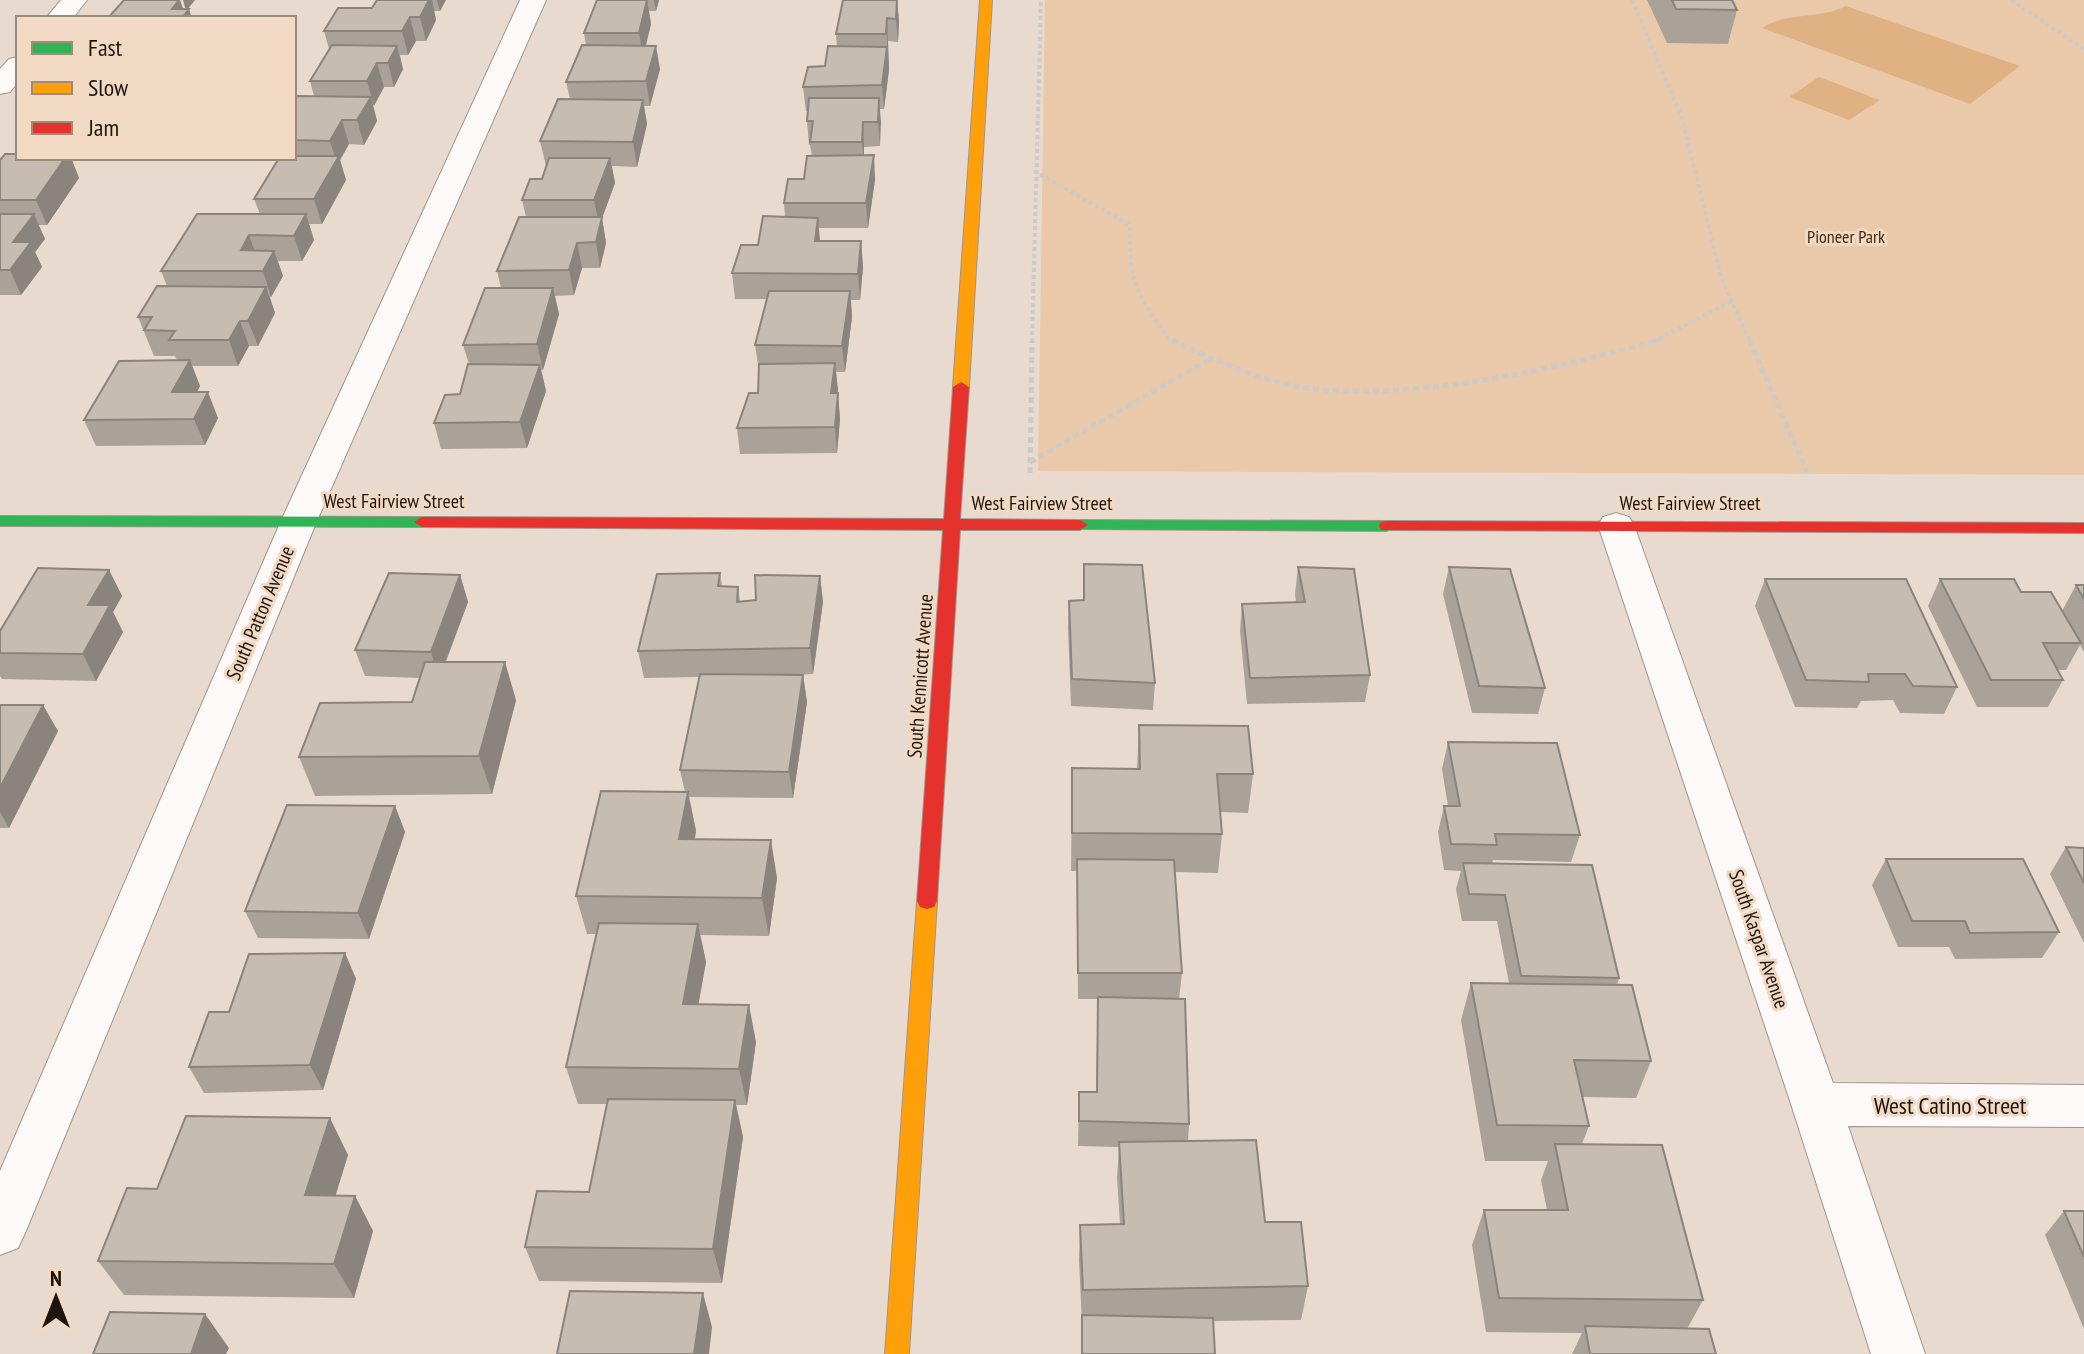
<svg xmlns="http://www.w3.org/2000/svg" width="2084" height="1354" viewBox="0 0 2084 1354" font-family="'PT Sans Narrow',sans-serif">
<style>
.green{fill:#eac9ab}
.water{fill:#e0b182}
.lines{fill:none;stroke-linecap:round;stroke-linejoin:round}
.street-casing{stroke:#a0968d;stroke-width:2}
.fast-casing{stroke:#a0968d;stroke-width:2}
.slow-casing{stroke:#a0968d;stroke-width:2}
.jam-casing{stroke:#a0968d;stroke-width:2}
.path-far1{stroke:#cecac6;stroke-width:4;stroke-dasharray:4 3;stroke-linecap:butt}
.path{stroke:#cecac6;stroke-width:5;stroke-dasharray:6 4;stroke-linecap:butt}
.street{fill:#fcf9f8;fill-rule:evenodd}
.fast{fill:#30b455;fill-rule:evenodd}
.slow{fill:#ff9f0a;fill-rule:evenodd}
.jam{fill:#e5322d;fill-rule:evenodd}
.wall{fill:#aaa299}
.shaded-wall{fill:#8b847d}
.building{fill:#c6bcb2;stroke:#8b847d;stroke-width:2}
.labels{text-anchor:middle;dominant-baseline:central;stroke-width:6;stroke-linejoin:round;paint-order:stroke}
.far-park-label{font-size:18px;fill:#442a0f;stroke:#f2d9c4}
.street-label{font-size:20px;fill:#1d150d;stroke:#f2d9c4}
.near-street-label{font-size:24px;fill:#1d150d;stroke:#f2d9c4}
</style>
<rect width="100%" height="100%" fill="#e8dace"/>
<path class="green" d="M1045,0H2084V475L1038,471Z"/>
<path class="water" d="M1846,6L2020,66L1970,104L1762,28C1788,11 1818,20 1846,6Z
M1819,77L1880,100L1849,120L1789,97Z"/>
<g class="lines">
<g class="street-casing">
<path id="street" d="M61,0H87L73,18H46Z
M520,0H546L316,523L26,1231L18,1248L0,1255V1171L280,523Z
M18,57V82L10,92L0,94V69L9,59Z
M1616,513L1629,517L1634,525L1833,1083L2084,1085V1127L1848,1126L1925,1354H1871L1791,1104L1598,525L1603,517Z"/>
</g>
<g class="fast-casing">
<path id="fast" d="M0,516L422,517L430,522L422,527L0,526Z
M1080,520L1387,521L1395,526L1387,531L1074,529L1072,525Z"/>
</g>
<g class="slow-casing">
<path id="slow" d="M980,0H992L969,387L961,392L953,387Z
M927,893L934,895L937,901L909,1354H885L917,901L920,895Z"/>
</g>
<g class="jam-casing">
<path id="jam" d="M961,382L969,387L960,519L1080,520L1088,525L1080,530H960L937,901L934,907L927,909L920,907L917,901L943,530L422,527L414,522L422,517L944,519L953,387Z
M1387,521L2084,523V533L1381,530L1379,526L1381,522Z"/>
</g>
<path class="path-far1" d="M1632,0L1682,118L1721,277L1750,342
M2011,0L2084,49
M1034,171L1130,225C1130,284 1135,292 1169,339L1176,342
M1032,342L1041,0
M1653,342L1732,301"/>
<path class="path" d="M1172,340C1215,361 1274,387 1322,390C1436,397 1551,369 1660,340
M1749,340L1807,472
M1030,462L1210,359
M1030,473L1032,340"/>
<use href="#street" class="street"/>
<use href="#fast" class="fast"/>
<use href="#slow" class="slow"/>
<use href="#jam" class="jam"/>
</g>
<path class="wall" d="M377,0H446L440,11H434L436,20L426,41H416L408,55H400L403,69L394,87H384L373,106L377,121L364,145L349,144L340,160L346,180L322,224H309L314,240L302,261H278L283,276L271,297H270L275,313L258,346H249L238,366H192L200,386L197,392L218,418L205,445L96,446L84,420L177,360L175,356H154L138,317L167,286L161,271L260,214L254,199L294,158V96H314L310,81L329,49L324,31L372,8Z
M597,0H659L656,11H649L651,24L646,46L660,69L650,106H644L647,124L637,167L612,166L615,183L602,218L606,243L600,268H582L574,295L555,296L559,314L543,370H541L546,391L527,448L441,449L434,423L460,394L469,364L463,345L501,288L497,271L526,217L522,200L542,179L547,166H546L540,141L570,99L566,82L586,45L584,33Z
M842,0H897L899,21L898,42L888,41L889,70L884,109H880V146L864,147V155L875,180L868,228H819L820,241H861L863,267L860,300H851L852,317L845,372H836L840,419L837,453L740,454L737,428L758,393L759,370L755,345L767,299H735L732,273L785,217L784,203L804,179L812,156L810,145H809L807,121L808,111H806L803,87L825,66L837,47L836,34L843,4Z
M1647,0H1732L1737,10L1728,44L1667,43Z
M18,158H90L88,160H72L79,178L47,225H38L45,239L35,252L42,267L21,295H0V160Z
M1084,564L1155,683L1153,710L1071,706L1068,628L1069,601L1083,600Z
M1298,567L1370,675L1365,702L1247,704L1240,631L1242,604L1296,602L1295,594Z
M1449,567L1545,688L1538,714L1472,713L1443,594Z
M109,570L122,596L113,612L123,632L96,681L2,679L0,676V631Z
M720,573L722,586L738,587L740,601L756,600L820,576L823,602L813,674L786,675H803L807,702L793,798L689,797L696,831L695,839L777,878L769,936L700,935L706,962L698,1004L756,1042L747,1105H736L743,1137L722,1283L539,1281L525,1247L589,1192L607,1104H578L566,1067L597,934H587L576,896L685,792L680,770L699,677L644,678L638,651Z
M460,575L468,602L446,662L516,700L492,794L315,796L299,757L412,702L420,678L365,676L355,650Z
M1765,579L1957,687L1944,714L1900,713L1893,700L1861,701L1857,708L1795,707L1755,606Z
M1940,579L2021,592L2062,611L2076,585H2084V652L2080,645L2066,670H2057L2063,680L2048,707H1977L1928,606Z
M0,705L58,731L9,828H0Z
M1139,725L1253,774L1248,813L1220,812L1222,834L1218,873L1175,872L1182,973L1179,999L1189,1124L1188,1141L1265,1222L1308,1286L1301,1320L1213,1321L1215,1354H1081L1082,1324L1079,1260L1080,1225L1120,1224L1117,1178L1119,1147L1078,1146L1079,1092H1096L1098,999H1078L1077,871H1071L1072,768L1137,769Z
M1448,742L1580,835L1571,862L1493,860L1492,863L1619,978L1617,985L1651,1061L1636,1098L1583,1097L1589,1126L1582,1144L1703,1300L1687,1329L1716,1354H1572L1582,1333L1486,1332L1472,1245L1484,1210H1547L1541,1180L1548,1161H1485L1461,1020L1471,983H1509L1497,921H1462L1456,889L1461,871L1444,870L1438,832L1444,806H1448L1442,769Z
M395,806L405,832L369,939L258,938L245,911Z
M2066,847L2084,848V943L2050,874Z
M1886,859L2059,932L2042,958L1955,959L1949,947H1898L1872,885Z
M345,953L356,979L323,1090L204,1093L189,1067L229,1012Z
M348,1155L335,1196H355L373,1231L354,1298L124,1295L98,1261L157,1189Z
M2064,1211H2084V1329L2045,1235Z"/>
<path class="shaded-wall" d="M179,0H180L185,14L189,9L192,18H175L172,9Z
M183,0H195L186,11Z
M429,0H432L436,20L426,41L420,17Z
M437,0H446L440,11Z
M647,0L651,24L643,56L639,33Z
M654,0H659L656,11Z
M897,0L899,21L898,42L896,19Z
M410,17L416,41L408,55L402,31Z
M887,18L889,70L884,109L882,85L887,48Z
M397,46L403,69L394,87L388,63Z
M656,46L660,69L650,106L646,81Z
M377,63L384,87L374,106L367,81Z
M371,97L377,121L364,145L357,120Z
M879,98L881,122L880,146L878,122Z
M643,100L647,124L637,167L633,142Z
M342,120L349,144L340,160L346,180L322,224L314,199L336,161L330,141Z
M863,122L864,147V166L862,142Z
M874,155L875,180L868,228L866,203Z
M65,158H71L79,178L47,225L36,200Z
M610,158L615,183L602,218L606,243L600,268L596,242L599,225L594,200Z
M34,214L45,239L35,252L42,267L21,295L10,270L13,242Z
M306,214L314,240L302,261L294,236Z
M818,218L820,243L815,241Z
M249,235L258,261L241,250Z
M861,241L863,267L860,300L858,274Z
M577,243L582,268L574,295L569,270Z
M274,251L283,276L271,297L263,271Z
M266,287L275,313L258,346L248,321Z
M553,288L559,314L543,370L537,344Z
M850,291L852,317L845,372L842,346Z
M240,321L249,346L238,366L229,340Z
M190,360L200,386L183,418L172,392Z
M835,363L838,389L834,419L831,393Z
M540,365L546,391L527,448L520,422Z
M208,392L218,418L205,445L194,419Z
M838,393L840,419L837,453L835,427Z
M109,570L122,596L113,612L123,632L96,681L83,654L88,605Z
M460,575L468,602L439,678L431,652Z
M820,576L823,602L813,674L810,648Z
M505,662L516,700L492,794L479,756Z
M803,675L807,702L793,798L789,772Z
M43,705L58,731L9,828L0,812V788Z
M688,792L696,831L687,877L679,839Z
M395,806L405,832L369,939L358,913Z
M771,840L777,878L769,936L762,898Z
M698,924L706,962L692,1041L683,1004Z
M345,953L356,979L323,1090L310,1065Z
M749,1005L756,1042L747,1105L739,1069Z
M735,1100L743,1137L722,1283L713,1249Z
M330,1118L348,1155L325,1230L305,1195Z
M355,1196L373,1231L354,1298L334,1264Z
M703,1293L712,1327L709,1354H694Z
M205,1314L229,1348L226,1354H191Z"/>
<path class="building" d="M124,0H179L172,9H189L182,18H108Z
M377,0H429L420,17H410L402,31H324L338,8H372Z
M597,0H647L639,33H584Z
M843,0H897L896,19L887,18L886,34H836Z
M1672,0H1732L1737,10L1676,9Z
M332,45L397,46L388,63H377L367,81H310Z
M582,45L656,46L646,81L566,82Z
M828,46L887,47L882,85L803,87L808,67L825,66Z
M294,96L371,97L357,120H342L330,141L294,140Z
M809,98H879L878,122H863L862,142H810L813,121H807Z
M558,99L643,100L633,142L540,141Z
M5,154H18V158H65L36,200H0V160Z
M874,155L866,203H784L788,179H804L807,156Z
M294,156H339L314,199H254L279,158H294Z
M549,158H610L594,200H522L530,179H542Z
M0,214H34L13,242H31L10,270H0Z
M197,214H306L294,236L249,235L241,250L274,251L263,271H161Z
M763,216L818,218L815,241H861L858,274L732,273L741,245H758Z
M519,217H602L596,242L577,243L569,270L497,271Z
M157,286L266,287L248,321H240L229,340H169L175,331L144,330L152,317H138Z
M485,288H553L537,344L463,345Z
M769,291H850L842,346L755,345Z
M190,360L172,392H208L194,419L84,420L119,361Z
M835,363L831,393H838L835,427L737,428L749,393H758L759,364Z
M468,364L540,365L520,422L434,423L445,395L460,394Z
M1084,564L1142,565L1155,683L1072,679L1069,601L1084,600Z
M1298,567L1354,569L1370,675L1250,678L1242,604L1305,602Z
M1449,567L1510,569L1545,688L1479,686Z
M38,568L109,570L88,605H110L83,654L0,653V631Z
M389,573L460,575L431,652L355,650Z
M720,573L718,586L738,587L737,602L756,600L755,575L820,576L810,648L638,651L657,574Z
M1765,579H1906L1957,687L1913,686L1905,674H1868L1869,682L1806,680Z
M1940,579H2014L2021,592H2051L2081,643H2043L2063,680H1991Z
M2076,585H2084V599Z
M425,662H505L479,756L299,757L320,703L412,702Z
M700,674L803,675L789,772L680,770Z
M0,705H43L0,788Z
M1139,725L1248,726L1253,774H1217L1222,834L1072,833V768L1140,769Z
M1448,742L1557,743L1580,835L1495,834L1497,845L1451,844L1444,806H1460Z
M601,791L688,792L679,839L771,840L762,898L576,896Z
M287,805L395,806L358,913L245,911Z
M2066,847L2084,848V883Z
M1077,859L1174,860L1182,973H1078Z
M1886,859H2023L2059,932L1970,933L1965,921H1912Z
M1463,863L1592,865L1619,978L1521,976L1505,895L1469,894Z
M599,923L698,924L683,1004L749,1005L739,1069L566,1067Z
M345,953L310,1065L189,1067L209,1012H229L249,954Z
M1471,983L1632,985L1651,1061L1574,1060L1589,1126L1497,1125Z
M1098,997L1185,999L1189,1124L1079,1121V1092H1097Z
M608,1099L735,1100L713,1249L525,1247L537,1191L589,1192Z
M186,1116L330,1118L305,1195L355,1196L334,1264L98,1261L127,1188L157,1189Z
M1256,1140L1265,1222H1301L1308,1286L1083,1290L1080,1225L1124,1224L1119,1142Z
M1555,1144L1662,1145L1703,1300L1499,1298L1484,1210H1568Z
M2064,1211H2084V1257Z
M570,1291L703,1293L694,1354H557Z
M110,1312L205,1314L191,1354H93Z
M1082,1315L1213,1318L1215,1354H1082Z
M1585,1326L1709,1329L1716,1354H1590Z"/>
<g class="labels">
<g class="far-park-label">
<text x="1846" y="236">Pioneer Park</text>
</g>
<g class="street-label">
<text x="394" y="501">West Fairview Street</text>
<text x="1042" y="503">West Fairview Street</text>
<text x="1690" y="503">West Fairview Street</text>
<text transform="translate(260 613) rotate(-67)">South Patton Avenue</text>
<text transform="translate(920 676) rotate(-86)">South Kennicott Avenue</text>
<text transform="translate(1759 939) rotate(71)">South Kaspar Avenue</text>
</g>
<g class="near-street-label">
<text x="1950" y="1105">West Catino Street</text>
</g>
</g>
<rect x="16" y="16" width="280" height="144" fill="#f2d9c4" stroke="#9d8b7b" stroke-width="2"/>
<rect x="32" y="42" width="40" height="12" fill="#30b455" stroke="#9d8b7b" stroke-width="2"/>
<text x="88" y="56" font-size="24" fill="#1d150d">Fast</text>
<rect x="32" y="82" width="40" height="12" fill="#ff9f0a" stroke="#9d8b7b" stroke-width="2"/>
<text x="88" y="96" font-size="24" fill="#1d150d">Slow</text>
<rect x="32" y="122" width="40" height="12" fill="#e5322d" stroke="#9d8b7b" stroke-width="2"/>
<text x="88" y="136" font-size="24" fill="#1d150d">Jam</text>
<g transform="translate(56 1298)" stroke="#f2d9c4" stroke-width="6" paint-order="stroke">
<path d="M0-6L14 30L0 20L-14 30Z" fill="#1d150d"/>
<text y="-12" font-size="22" font-weight="bold" text-anchor="middle" fill="#1d150d">N</text>
</g>
</svg>
